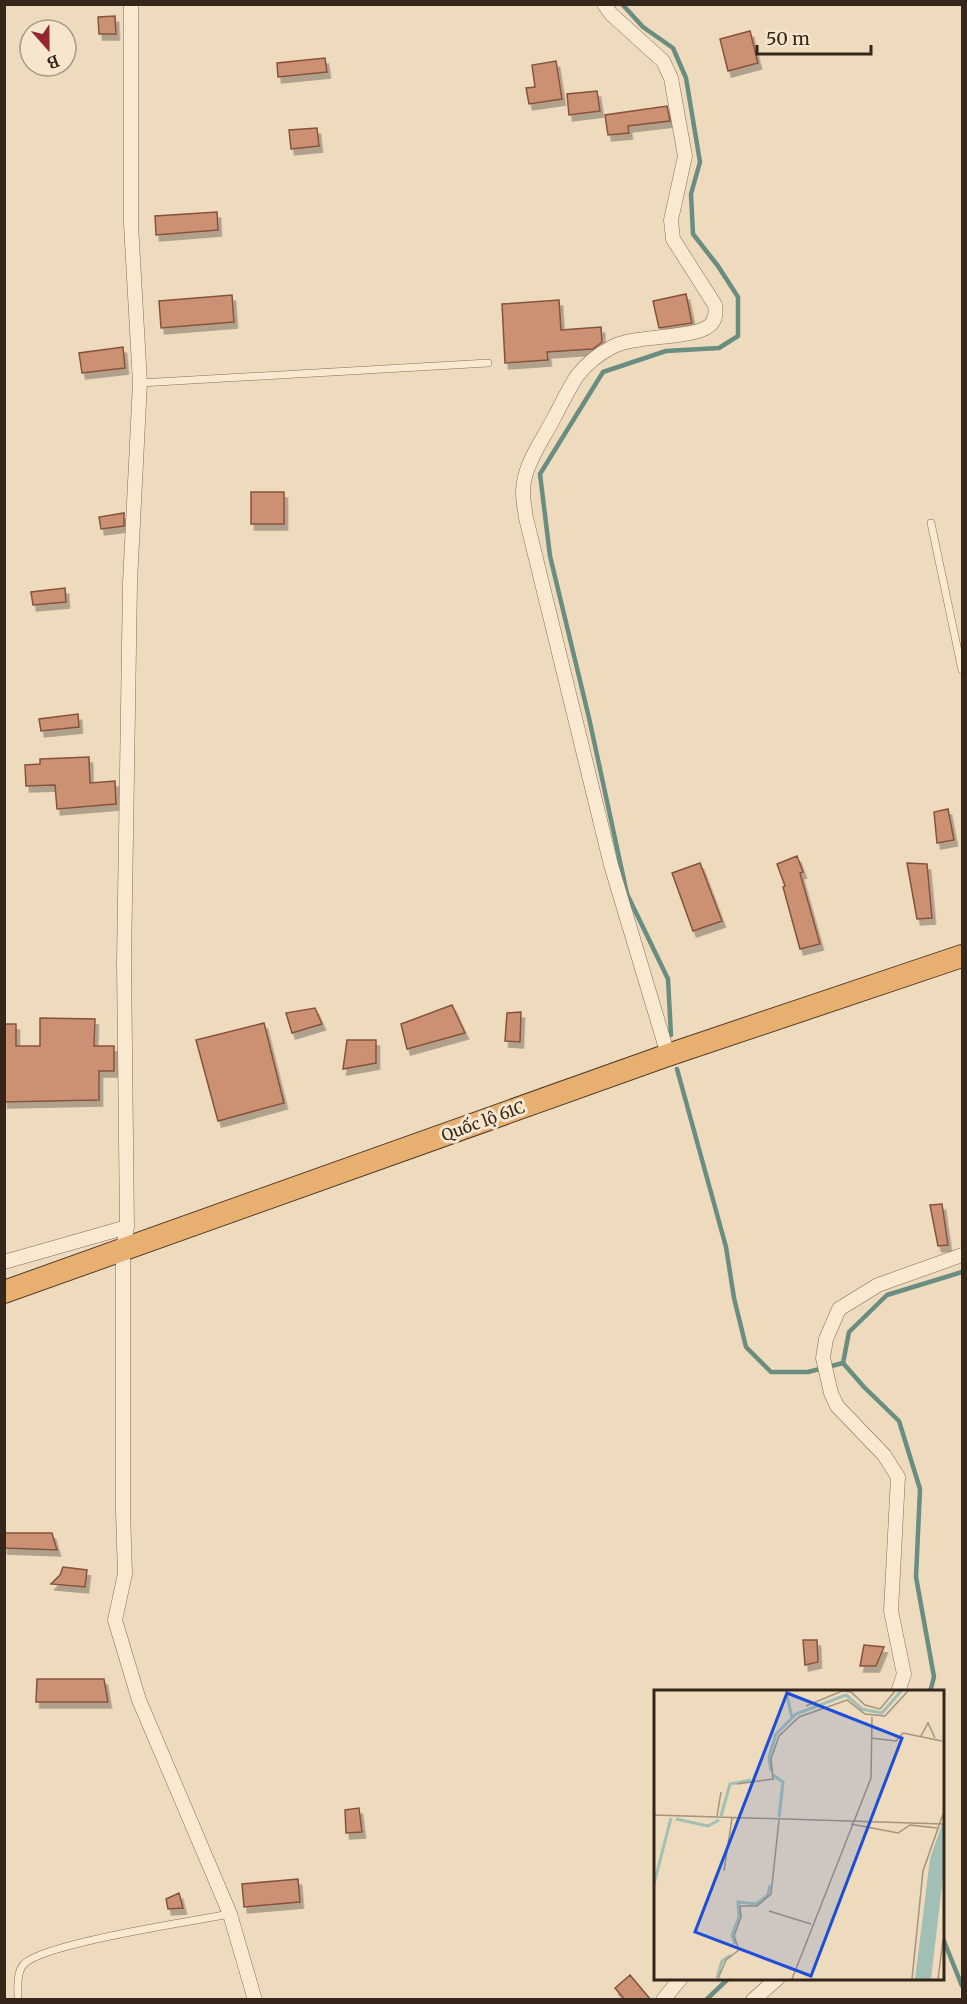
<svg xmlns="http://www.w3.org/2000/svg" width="967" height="2004" viewBox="0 0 967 2004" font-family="Merriweather,serif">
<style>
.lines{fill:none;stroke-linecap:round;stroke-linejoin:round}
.stream{stroke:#698d81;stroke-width:4.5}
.building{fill:#cc9073;stroke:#85533c;stroke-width:1.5;filter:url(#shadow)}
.service-casing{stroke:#866c57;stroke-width:8}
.minor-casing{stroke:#866c57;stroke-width:15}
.trunk-casing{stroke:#533a2b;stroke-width:24}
.service{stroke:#f9e9d0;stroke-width:7}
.minor{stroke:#f9e9d0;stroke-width:14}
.trunk{stroke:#e8b070;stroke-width:22}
.labels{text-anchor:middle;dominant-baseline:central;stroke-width:6;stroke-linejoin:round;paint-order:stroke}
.street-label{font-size:16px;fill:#35261b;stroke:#f5e6cd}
.inset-river{fill:none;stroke:#a1bfb4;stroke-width:3}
.inset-road{fill:none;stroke:#a4937d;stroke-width:1.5}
.view{fill:#1d4ed8;fill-opacity:0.15;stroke:#1d4ed8;stroke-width:3}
.inset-edge{fill:none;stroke:#35261b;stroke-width:3}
</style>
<defs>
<filter id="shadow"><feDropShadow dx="3.5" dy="6" stdDeviation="0" flood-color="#0004"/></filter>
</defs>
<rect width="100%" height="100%" fill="#eedbbe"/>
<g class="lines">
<path class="stream" d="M622,4L643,27L673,48L686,78L700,162L691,194L693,234L718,266L738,297V336L719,348L666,351L603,372L540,474L550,556L589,718L627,894L668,979L671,1035
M677,1069L726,1247L734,1298L746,1347L771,1372H808L843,1363
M930,1692L934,1677L916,1577L920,1489L899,1421L864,1387L843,1363L849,1332L887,1295L962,1272
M942,1936L962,1986
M706,2000L729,1978"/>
</g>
<path class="building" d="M115,16L116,34H99L98,17Z
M750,31L758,63L728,71L720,39Z
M325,58L327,72L278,77L277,63Z
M556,61L562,99L529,104L526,88L535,87L532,65Z
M597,91L600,111L569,115L567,94Z
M667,106L670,121L628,126L629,133L608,135L605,115Z
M317,128L319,146L291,149L289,130Z
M217,212L218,230L156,235L155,216Z
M686,294L692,323L659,328L653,301Z
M232,295L234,322L161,328L159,301Z
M559,300L561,330L601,327L602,342L593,349L547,352L548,360L505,363L502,304Z
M123,347L125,368L82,373L79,353Z
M251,492H284V524H251Z
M124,513V526L101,529L99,517Z
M65,588L66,602L33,605L31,592Z
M78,714L79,727L41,731L39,719Z
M89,757L90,783L115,781L116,804L57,809L55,785L26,786L25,765L40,764V759Z
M948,809L954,840L937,843L934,812Z
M797,856L803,872L800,873L820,944L800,949L783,887L785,886L777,864Z
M700,863L722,921L693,931L672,873Z
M907,863L927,864L932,918L917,919Z
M452,1005L465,1033L407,1049L401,1024Z
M315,1008L322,1024L292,1033L286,1013Z
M521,1012L520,1042L505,1041L507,1013Z
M40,1018L95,1019L94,1046H114V1071H99V1100L4,1102V1024H16V1046H40Z
M264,1023L284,1103L218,1121L196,1040Z
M347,1040H376V1063L343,1069Z
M942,1204L948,1245L938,1246L930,1205Z
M4,1533H52L57,1550L4,1548Z
M63,1567L87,1570L85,1587L51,1584L60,1575Z
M803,1640H817L818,1662L805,1665Z
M864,1645L884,1647L876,1666H860Z
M37,1679H104L108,1702H36Z
M359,1808L362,1832L346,1833L345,1810Z
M298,1879L300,1902L244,1907L242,1884Z
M179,1893L183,1908L168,1909L166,1899Z
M630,1975L651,2000H625L615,1988Z"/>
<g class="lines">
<g class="service-casing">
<path id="service" d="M140,383L488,363
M931,523L962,670
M18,2000C18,1988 16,1973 24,1964C45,1943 194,1921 230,1914"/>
</g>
<g class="minor-casing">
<path id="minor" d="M131,4V224L140,383L130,583L124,962L127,1227L123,1249V1512L125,1574L115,1620L139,1700L230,1914L255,2000
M604,4L611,14L663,61L671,78L685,156L671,220L673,239L715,305C716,311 716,318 712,323C700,340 635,334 612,347C599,354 586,364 577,376C569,388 562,403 555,416C545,436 530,456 525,477C521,491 524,504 526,518L611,865L668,1055
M4,1262L127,1227
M898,1692L904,1674L891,1611L898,1477L884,1455L837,1406L831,1393L823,1358L826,1339L839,1309L878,1285L962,1255
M663,2000L681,1978
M753,2000L778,1978"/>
</g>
<g class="trunk-casing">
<path id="trunk" d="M4,1292L668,1055L962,956"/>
</g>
<use href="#service" class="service"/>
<use href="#minor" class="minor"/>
<use href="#trunk" class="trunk"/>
</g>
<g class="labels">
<g class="street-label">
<text transform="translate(483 1121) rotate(-20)">Quốc lộ 61C</text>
</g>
</g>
<g transform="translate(654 1690)">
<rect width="290" height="290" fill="#eedbbe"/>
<path d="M289,131V187L277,289H261L276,169Z" fill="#a1bfb4"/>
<path class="inset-river" d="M132,1L138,28M117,81L115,67L122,44L142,24L192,5L208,19L228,23L247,1M119,85L129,92L125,127M67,126L76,94L97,90M22,129L54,136L65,130M0,194L17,128M81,254L78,245L85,227L84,212L102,214L114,205L116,195M63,288L68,271L77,265"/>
<path class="inset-road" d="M152,16L188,1L197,2L211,15L226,19L241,1M267,46L274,33L281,48M217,48L242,51L249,43L288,51M83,94L119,89L117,69L125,46L145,27L193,10L211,24L231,26L254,1M0,125L289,134M63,126L67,102M197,134L244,143L256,135L283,138M70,181L78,128M115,221L157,234M64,289L72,270L85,260L80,246L87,227L86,216H103L117,204L125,130M138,289L217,88L218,27M258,289L269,181L289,124M284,289L289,250"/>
<path class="view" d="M133,3L248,48L157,286L41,242Z"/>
<rect width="290" height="290" class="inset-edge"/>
</g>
<rect width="967" height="2004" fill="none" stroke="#35261b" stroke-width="12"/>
<g transform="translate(48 48) rotate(159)"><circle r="28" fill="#f5e6cd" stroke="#a89986" stroke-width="1.5"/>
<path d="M0-4.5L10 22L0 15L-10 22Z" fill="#952631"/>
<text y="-9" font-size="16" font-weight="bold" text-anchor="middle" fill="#35261b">B</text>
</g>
<path d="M757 45v9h114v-9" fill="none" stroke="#35261b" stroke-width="3"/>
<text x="766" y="45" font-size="18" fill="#35261b" stroke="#f5e6cd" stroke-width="4.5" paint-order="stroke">50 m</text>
</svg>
